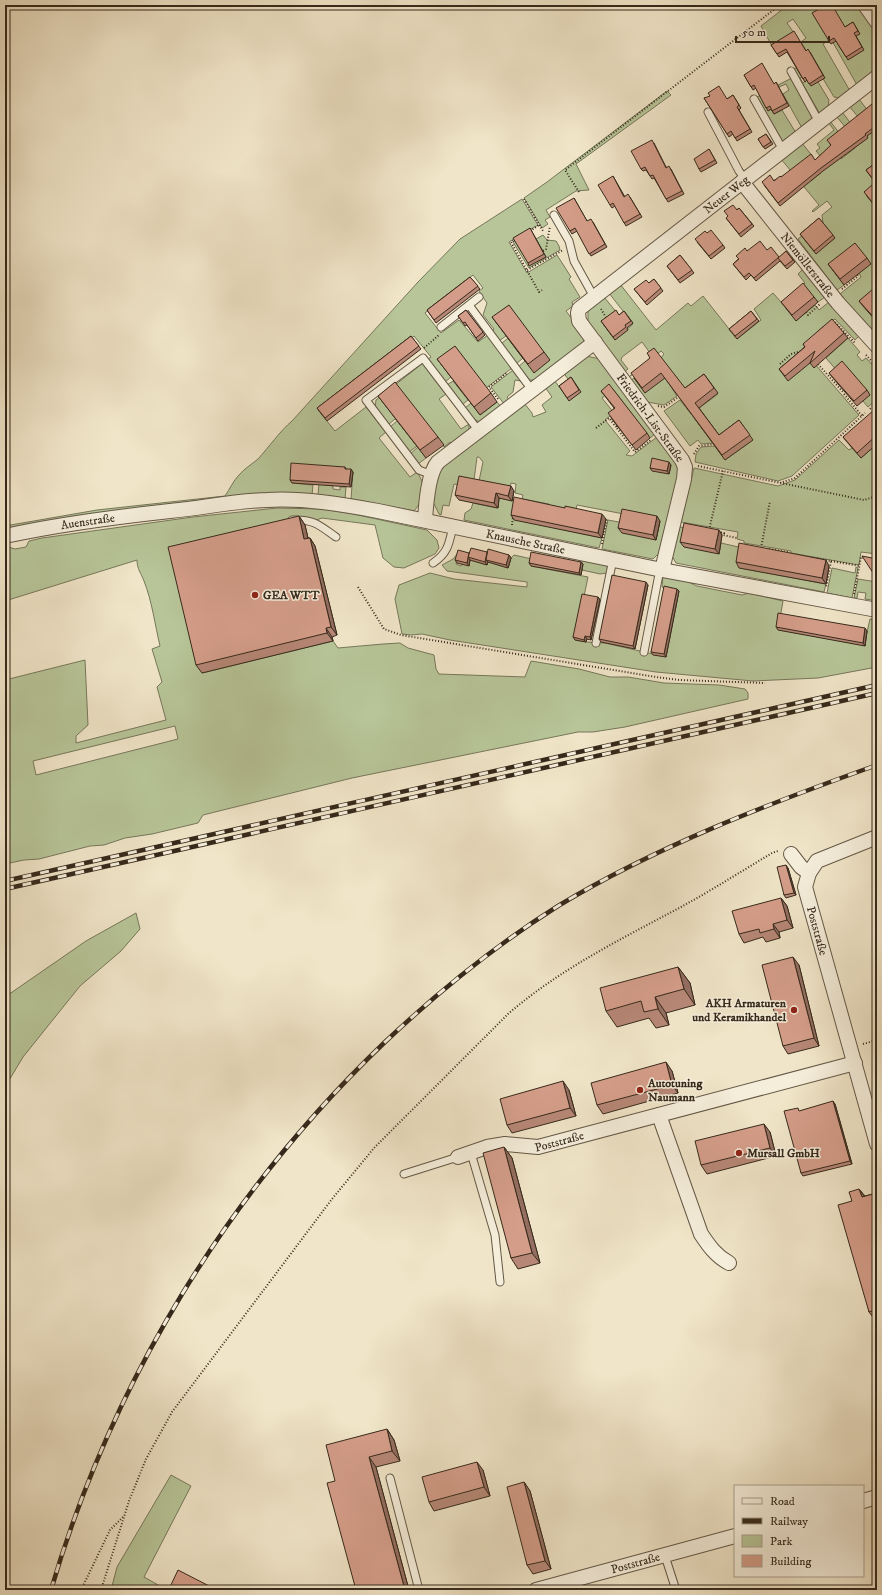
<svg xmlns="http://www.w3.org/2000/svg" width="882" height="1595" viewBox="0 0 882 1595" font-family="'IM FELL DW Pica',serif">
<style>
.green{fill:#b7c598;stroke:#76775a;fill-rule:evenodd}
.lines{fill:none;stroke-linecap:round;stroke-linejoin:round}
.lane-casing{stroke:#645846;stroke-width:9}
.street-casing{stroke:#645846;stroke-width:16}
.path{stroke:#36291b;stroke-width:2;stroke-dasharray:1 2;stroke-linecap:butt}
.lane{stroke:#f5eedb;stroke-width:7}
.street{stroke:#f5eedb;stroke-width:14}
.rail-casing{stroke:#36291b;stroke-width:4.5}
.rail{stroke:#f5eedb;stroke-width:3;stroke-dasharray:9;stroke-linecap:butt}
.wall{fill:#b68776;stroke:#36291b}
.shaded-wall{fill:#946e60;stroke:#36291b}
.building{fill:#d49d89;stroke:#36291b}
.poi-dot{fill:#8f2418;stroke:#f5eedb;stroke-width:1.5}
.labels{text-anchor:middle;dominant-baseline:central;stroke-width:3;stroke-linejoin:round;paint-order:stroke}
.street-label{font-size:12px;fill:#36291b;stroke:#f5eedb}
.poi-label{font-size:12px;font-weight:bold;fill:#36291b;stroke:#f5eedb;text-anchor:start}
</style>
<rect width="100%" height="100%" fill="#f0e5c8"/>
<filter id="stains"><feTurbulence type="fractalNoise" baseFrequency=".005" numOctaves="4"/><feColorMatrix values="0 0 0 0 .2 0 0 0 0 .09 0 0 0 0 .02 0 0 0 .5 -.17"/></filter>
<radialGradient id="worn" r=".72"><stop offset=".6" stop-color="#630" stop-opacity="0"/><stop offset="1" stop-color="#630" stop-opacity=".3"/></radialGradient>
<path class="green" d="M788,5H859L877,30V70L857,85L831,39L823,44L850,91L840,98L834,97L801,42L806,38L793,19L787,23L794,33L772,46L761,26Z
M799,66L805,75L800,78L803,83L807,80L818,82L829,100L828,108L820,114L794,69Z
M792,78L814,118L802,128L783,94L789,90L786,84L779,87L778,85Z
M667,91L671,95L576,164L589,190L576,191L546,210L550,217L545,220L548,224L542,228L524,198L547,182Z
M763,94L768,111L771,109L774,114L782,110L796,133L783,142L757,97Z
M859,99L868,111L859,118L849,106Z
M842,112L853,126L877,129V192L874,205L877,202V291L863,306L877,322V337L840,294L861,277L859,273L833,269L844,285L837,290L798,239L802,236L816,253L835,238L823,224L822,215L832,207L827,201L813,212L812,211L819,205L781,159L802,143L813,157L811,181L823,171L822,158L816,151L820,148L817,144L834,130L828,122L830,121L840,134L829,143L841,159L855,148L847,129L836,116Z
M522,199L538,225L509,242L527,273L557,255L571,277L569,279L580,297L572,302L573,306L566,311L585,336L583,344L535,380H528L518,367L525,361L506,336L499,341L492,332L494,329L483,315L487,303L479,291L483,288L473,275L425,313L441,333L459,320L478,342L488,335L512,368L486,388L451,377L445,382L428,359L431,357L414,336L318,410L335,431L366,407L386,432L379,438L410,477L417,472C427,487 425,498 414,511L351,499L353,472L327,485L333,486V489L340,490V487H346L345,499L318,495L320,471L292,483L313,485L312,495L5,530V526L97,510L225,496C230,489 233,481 239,475C244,469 252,464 258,459C269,447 280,431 292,421L418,282L460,239Z
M543,235L547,240L556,241L559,246L560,250L529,268L513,242L515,241L546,257L536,239Z
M803,269L825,297L818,302L806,289L796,321L815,305L819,310L829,302L859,336L855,340L835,319C830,323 824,325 819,330C812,336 808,344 802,349L859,415L792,476L778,481L695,462L696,454L701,447L715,446L725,460L753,440L721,437L694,418L713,443L701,444L698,440L690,446L664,411L680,400L691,414L718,394L685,389L675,375L667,381L677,396L664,405L647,402L630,381L634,378L645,393L661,358L664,354L661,351L629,377L653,357L642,342L622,357L621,360L628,369L624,372L588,323V310L604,297L617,313L603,324L615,340L633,324L609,293L620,284L656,330L688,303L691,306L703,296L737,339L761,320L754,309L773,293L781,302L805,283L798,274Z
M508,338L523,358L516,364L501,344Z
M848,338L860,352L857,355L862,361L866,358L877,370V399L868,407L826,358Z
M586,356L600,359L655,434L650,438L613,389L602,398L614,413L605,420L630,451L626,455L632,456L657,437L681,469L660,556L657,555L653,559L602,549L608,520L624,523L656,540L660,521L577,505L575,513L548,507L549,504L522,499L523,495L515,493L516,484L511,483L510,488L479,481L483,462L479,457H477L474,480L459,485L454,484L449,506L443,505L441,515L439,514L432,500L437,469L524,403L532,413L533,417L546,412L542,405L552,397L545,387L554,380L561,389L570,382L563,372Z
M423,363L446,394L439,399L461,429L469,424V432L452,445L450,442L444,447L443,445L395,419L388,425L375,408L376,400Z
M513,370L521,381L515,380L513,392L507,397L510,401L505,405L491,387Z
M453,381L468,400L462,405L447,385Z
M497,402L502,408L480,422L473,419L465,408L471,403L480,415Z
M397,421L417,446L409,452L390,427Z
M839,440L849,450L852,448L861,458L877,444V554L861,552L859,565L791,553V551L744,543V541L737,539L738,532L681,522L694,468L778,486L795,480Z
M418,447L426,458L418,464L410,454Z
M499,498L518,502L565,530L602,538L599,548L464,520L465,513L471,509L473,503L497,508Z
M277,508L322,509L349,513L427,530L437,540L439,548L435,554L404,568L394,567L383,558L375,525L322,518L305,524L174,555L202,673L333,641L338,648L383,644L400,643L408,648L434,655L436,669L439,674L525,677L531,661L579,669L610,677H628L664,683L719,685L745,689L748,693V699L625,727L593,732H578L352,778L203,815L198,823L152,834L125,838L104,845L90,846L39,859L24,860L5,864V680L85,660L88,725L76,736V743L166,720L157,687L162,682L152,649L160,646C155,625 152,601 144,581C141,573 137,569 137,560L5,601V546L15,549L26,547L29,541L42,538L193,517ZM175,726L178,739L36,775L33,761Z
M680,527L687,528L719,554L721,543L743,548L740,568L826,584L824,592L676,563L672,556Z
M459,552L456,564L461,566L462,564L470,560L487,565L488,562L508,568L511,558L514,555L532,559L531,566L588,577L575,640L586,642L605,643L666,657V589L662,587L663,576L684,580L697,586L742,595L749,593L783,601L778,630L864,645L870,619L877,620V667L818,678L753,681L656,672L450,640L422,634L411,635L402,634L395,599L399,585L430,573L454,579L527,587V582L447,571L442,565L453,559Z
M582,560L609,564L607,573L600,574L582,570Z
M856,567L858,568L852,598L827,593L832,568L855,573Z
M858,579L877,582V601L865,599L866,593L858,592L857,598H854Z
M136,913L140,929L121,951L80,986L23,1057L5,1087V997L86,941Z
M171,1475L191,1486L144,1577L167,1590H111L117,1567Z"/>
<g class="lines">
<g class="lane-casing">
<path id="lane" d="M791,71L819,122
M754,99L783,150
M708,112L739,171L745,179
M554,215L569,241L574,261L594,297
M469,305L532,390
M441,327L479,297
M432,475L419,470L366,400L423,358L478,430
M292,520C314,519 319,525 336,537
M433,563C448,553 449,544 453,526
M596,643L613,559
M644,652L660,569
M471,1153L495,1235L500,1282
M404,1174L458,1157
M390,1478L419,1590
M665,1556L676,1590
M573,1580L576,1590"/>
</g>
<g class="street-casing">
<g id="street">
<path d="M865,5L877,22"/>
<path id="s1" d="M742,182L838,303L877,346"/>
<path d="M425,520C426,505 428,473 438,462L595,342"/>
<path id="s2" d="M5,536C60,524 115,517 170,511C202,508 234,501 267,500C304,498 341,504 378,511L662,570L877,610"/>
<path id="s3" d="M662,570L684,479L685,467L682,460L579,321L578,313L579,309L877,77"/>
<path id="s4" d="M877,837L817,861L809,873L805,887L877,1144"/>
<path d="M791,854L801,867L809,873"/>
<path d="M659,1115L701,1234C709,1246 716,1256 729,1263"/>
<path id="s5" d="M458,1157L487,1147L505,1144L538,1147L855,1063"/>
<path d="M863,1501L877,1497"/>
<path id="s6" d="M536,1590L735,1536"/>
</g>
</g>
<path class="path" d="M579,192L565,170L780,5
M524,199L543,231
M530,231L539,225
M516,239L511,242L539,292L542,290
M543,251L546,249L550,226
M527,270L563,250
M842,289L858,276L857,274
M601,309L607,319
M806,312L808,315L820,304
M833,324L835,322L855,343
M424,348L439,335
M866,355L877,367
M816,362L844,393
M780,364L791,354L801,351
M844,394L862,416
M498,399L489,387L507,373
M658,406L664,407L680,396
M870,409L877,402
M617,426L616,427L635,452L651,440
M596,428L609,418L616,427
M694,454L699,446L715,444
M698,466L864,500L877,496
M780,483L795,478L865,413
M512,525L513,516
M709,530L723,471
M718,532L724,533L723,535L737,538
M602,544L607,519
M761,548L770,501
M769,549L787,552L791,554
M808,557L831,561L826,588
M831,561L860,566
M358,587L384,629L401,635L656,677L679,680L765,683
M854,594L861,557L866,558
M863,1044L877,1040
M81,1590L110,1530L123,1517
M101,1590L129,1501L146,1459L172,1412L332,1199L374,1148L508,1014C560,969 621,939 681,907C712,890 742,871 772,853L778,851"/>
<use href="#lane" class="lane"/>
<use href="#street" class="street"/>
<g class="rail-casing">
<path id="rail" d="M5,881L877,685
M5,889L877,693
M51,1590C112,1382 228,1192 385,1042C438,992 496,945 558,906C657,846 768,804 877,765"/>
</g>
<use href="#rail" class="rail"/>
</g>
<path class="wall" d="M853,22L860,34L856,36L864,50L848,60L836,41L831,44L829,41L845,27Z
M771,45L806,51L810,52L825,78L811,86L807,80L805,82L803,79L787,52L779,57Z
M744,75L774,84L776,82L789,106L774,114L771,109L768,111L756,88L753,90Z
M733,95L741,108L739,110L752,132L737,141L733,134L729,137L704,98L727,99Z
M877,100V129L867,136L868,138L823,171L780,206L764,185L781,177L815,160L831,146Z
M766,134L773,144L765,149L758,139Z
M654,143L666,167L671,169L684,194L668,202L654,178L652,179L646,170L643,171L641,169Z
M709,149L717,163L701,172L699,169Z
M877,162V179L874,181L866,170Z
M613,176L625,197H630L642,217L626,226L615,206L612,208L610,205Z
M877,191V202L874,205L866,195Z
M574,198L587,221L593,222L607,247L591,256L577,231L572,234L570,231Z
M739,208L754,226L741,237L726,218Z
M819,218L835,238L816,254L800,234Z
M530,228L546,257L529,266L528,263Z
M707,233L723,245L725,248L711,259L697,242Z
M767,250L779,258L786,251L795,262L787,269L780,261L756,281L751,275L746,280L733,264L747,251Z
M680,255L694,273L680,283L667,266Z
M867,258L871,264L844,285L828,264Z
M470,277L480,289L436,323L427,310Z
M654,279L663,291L647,305L634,289L649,283Z
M877,290V322L863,306L859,301Z
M814,297L818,302L796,321L781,302Z
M466,310L485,335L478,341L467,325L465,326L458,316Z
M624,311L633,323L627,328L628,330L615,340L601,321L619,315Z
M751,311L759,321L737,339L729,329Z
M492,317L544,352L550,360L534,373Z
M844,333L848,338L814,368L810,363L788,381L779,369L805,347L803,344Z
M411,336L421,349L327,421L317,408Z
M650,358L685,388L704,374L718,393L699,408L719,435L739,420L753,440L725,460L665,378L645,393L634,378Z
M437,359L491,393L497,402L480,415Z
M829,373L867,390L870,395L857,406L833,378Z
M571,377L581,392L569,401L559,386Z
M601,391L647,433L650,438L636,450L611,418L614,408Z
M378,396L438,437L444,445L426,458Z
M877,414V444L861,458L847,442L843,437Z
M671,465L669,474L652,471L650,468Z
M345,467L346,469L353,472L351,487L292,483L290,480Z
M514,491L512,501L499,498L498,508L459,500L455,495Z
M511,515L606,519L602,538L514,520Z
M299,516L305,525L308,538H310L315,546L337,635L332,637L333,641L202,673L196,665Z
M660,521L656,540L622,533L618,528Z
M719,530L722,535L719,554L684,547L680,542Z
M487,552V553L509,555L511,558L508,568L488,562L487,565L470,560L469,566L457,563L455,560L469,553Z
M581,562L583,564L581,575L531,566L529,563Z
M736,562L829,566L826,584L739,568Z
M648,585L635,649L601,642L599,639Z
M677,589L679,591L666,657L653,655L651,652Z
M598,597L600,600L591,640L587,639L586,642L575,640L573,637Z
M776,627L867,631L865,646L778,630Z
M788,868L796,895L786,898L784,895Z
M781,898L787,906L793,928L779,932L780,938L766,942L763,937L744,943L739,934Z
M799,965L819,1046L788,1054L783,1046Z
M678,967L690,983L695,1005L666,1013L669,1025L656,1028L649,1018L617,1027L606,1011Z
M672,1071L678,1093L603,1114L597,1105Z
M569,1090L576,1116L512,1133L507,1125Z
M835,1104L852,1164L803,1176L801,1173L800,1111Z
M770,1132L776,1156L707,1174L701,1165Z
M504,1147L512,1158L540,1263L518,1269L511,1258Z
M859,1189L865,1196L873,1194L877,1199V1319L875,1320L869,1312L852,1201Z
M387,1429L394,1440L400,1461L376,1467L409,1590H356L335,1481Z
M483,1470L490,1496L434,1511L429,1502Z
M524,1482L530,1491L551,1569L533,1574L527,1565Z"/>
<path class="shaded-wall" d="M669,462L671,465L669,474L667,471Z
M351,469L353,472L351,487L349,484Z
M511,486L514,491L512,501L508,496Z
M496,493L499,498L498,508L494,503Z
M602,514L606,519L602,538L598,533Z
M299,516L305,525L310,547L304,539Z
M657,516L660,521L656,540L653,535Z
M719,530L722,535L719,554L715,549Z
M310,538L315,546L337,635L331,627Z
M487,552L489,555L486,560L488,562L487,565L485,562Z
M469,553L468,557L470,560L469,566L467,563Z
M509,555L511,558L508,568L506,565Z
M826,560L829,566L826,584L822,578Z
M581,562L583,564L581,575L579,573Z
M646,582L648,585L635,649L633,646Z
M677,589L679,591L666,657L664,654Z
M598,597L600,600L591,640L590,637Z
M326,628L332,637L333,641L327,633Z
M865,628L867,631L865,646L863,643Z
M585,636L587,639L586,642L584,640Z
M786,865L788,868L796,895L794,893Z
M781,898L787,906L793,928L787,920Z
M773,924L779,932L780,938L774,929Z
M793,957L799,965L819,1046L814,1038Z
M678,967L690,983L695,1005L684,989Z
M655,997L666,1013L669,1025L658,1009Z
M666,1062L672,1071L678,1093L672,1085Z
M563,1081L569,1090L576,1116L570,1108Z
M833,1101L835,1104L852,1164L850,1161Z
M764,1124L770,1132L776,1156L770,1148Z
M504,1147L512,1158L540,1263L532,1253Z
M859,1189L865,1197H862Z
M873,1194L877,1199V1207Z
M387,1429L394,1440L400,1461L392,1451Z
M369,1457L376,1467L409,1590H405Z
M477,1462L483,1470L490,1496L484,1487Z
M524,1482L530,1491L551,1569L545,1561Z"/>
<path class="building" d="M826,5H832L845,27L853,22L858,31L854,33L862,47L846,57L834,38L829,41L812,13Z
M794,31L806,51L808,49L823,75L809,84L805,77L803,79L786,49L777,54L771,45Z
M762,63L774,84L776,82L787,103L772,111L770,106L766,108L754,85L751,87L744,75Z
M719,86L727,99L733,95L739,105L737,107L750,129L735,138L731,131L727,134L704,98L710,96L708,93Z
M877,100V125L865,134L866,135L821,168L778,203L762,182L770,175L774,181L780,176L781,177L811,154L815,160L831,145L827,140Z
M766,134L771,142L763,147L758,139Z
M652,140L666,168L669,166L682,191L666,199L653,175L650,176L645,167L641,169L631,151Z
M709,149L715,160L699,169L694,159Z
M877,162V174L872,178L866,170Z
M613,176L624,197L628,194L640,214L624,223L613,203L610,205L598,185Z
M872,185L877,191V198L872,202L864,192Z
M574,198L587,221L591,219L605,244L589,254L575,228L570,231L556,208Z
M733,205L737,210L739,208L752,224L739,234L726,218L728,216L724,211Z
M819,218L833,235L814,251L800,234Z
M530,228L544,254L528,263L513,238Z
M711,230L723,245L709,256L695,239L705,231L707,233Z
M760,241L767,250L771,247L779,257L754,278L749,273L744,277L733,264L739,259L736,256L745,248L747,251Z
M855,243L867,258L840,279L828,264Z
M786,251L793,260L785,266L778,258Z
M680,255L692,270L678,280L667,266Z
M470,277L478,286L434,320L427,310Z
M654,279L661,288L645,302L634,289L646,280L649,283Z
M803,283L814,297L792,315L781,302Z
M873,289L875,291L877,290V321L859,301Z
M509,305L544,352L528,364L492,317Z
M466,310L483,332L476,338L465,322L463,323L458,316Z
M616,310L619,315L624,311L631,321L625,325L626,327L613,337L601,321Z
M751,311L757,319L735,336L729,329Z
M832,319L844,333L810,363L815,351L785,376L779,369L805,347L803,344Z
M411,336L419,346L325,418L317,408Z
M455,346L491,393L474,407L437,359Z
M654,348L685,388L704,374L714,388L695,403L719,435L739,420L750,435L722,455L661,373L642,388L631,373L650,358L647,353Z
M842,361L867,390L854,401L829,373Z
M571,377L579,390L567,398L559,386Z
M395,382L438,437L420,450L378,396Z
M609,384L647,433L632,445L608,413L615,408L601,391Z
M874,410L877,414V435L857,453L843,437Z
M652,458L669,462L667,471L650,468Z
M291,463L345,467V469H351L349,484L290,480Z
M459,476L511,486L508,496L496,493L494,503L455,495Z
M514,497L565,508V506L602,514L598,533L511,515Z
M622,509L657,516L653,535L618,528Z
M299,516L304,539L310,538L331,627L326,628L327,633L196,665L168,547Z
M684,523L719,530L715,549L680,542Z
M739,543L826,560L822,578L736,562Z
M471,548L487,552L485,562L468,557Z
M488,549L509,555L506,565L486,560Z
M458,550L469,553L467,563L455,560Z
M531,552L581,562L579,573L529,563Z
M862,556L877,559V579Z
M612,575L646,582L633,646L599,639Z
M664,586L677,589L664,654L651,652Z
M582,594L598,597L590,637L585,636L584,640L573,637Z
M778,613L865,628L863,643L776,627Z
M786,865L794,893L784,895L777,867Z
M781,898L787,920L773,924L774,929L760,933L759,929L739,934L732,911Z
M793,957L814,1038L783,1046L762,965Z
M678,967L684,989L655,997L658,1009L644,1012L641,1001L606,1011L600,988Z
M666,1062L672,1085L597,1105L591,1083Z
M563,1081L570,1108L507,1125L500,1099Z
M833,1101L850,1161L801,1173L784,1111L798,1108L799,1111Z
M764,1124L770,1148L701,1165L695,1141Z
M504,1147L532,1253L511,1258L483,1153Z
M859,1189L862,1197L873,1194L877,1207V1309L869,1312L838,1205L852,1201L849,1192Z
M387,1429L392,1451L369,1457L405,1590H356L327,1483L335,1481L326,1445Z
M477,1462L484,1487L429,1502L422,1477Z
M524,1482L545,1561L527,1565L507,1487Z
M178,1570L217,1590H176L170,1587Z"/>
<g class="poi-dot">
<circle cx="255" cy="595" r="4"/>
<circle cx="794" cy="1010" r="4"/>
<circle cx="640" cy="1090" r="4"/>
<circle cx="739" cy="1153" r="4"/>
</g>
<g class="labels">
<g class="street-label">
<text stroke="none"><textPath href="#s3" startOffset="485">Neuer Weg</textPath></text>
<text stroke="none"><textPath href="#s1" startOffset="106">Niemöllerstraße</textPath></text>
<text transform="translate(650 418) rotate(54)">Friedrich-List-Straße</text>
<text stroke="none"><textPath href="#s2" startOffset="84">Auenstraße</textPath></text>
<text stroke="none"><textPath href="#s2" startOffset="527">Knausche Straße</textPath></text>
<text stroke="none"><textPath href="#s4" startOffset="139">Poststraße</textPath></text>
<text stroke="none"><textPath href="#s5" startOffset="104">Poststraße</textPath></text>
<text stroke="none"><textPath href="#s6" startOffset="103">Poststraße</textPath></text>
</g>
<g class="poi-label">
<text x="263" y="595">GEA WTT</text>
<text x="786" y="1003" text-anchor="end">AKH Armaturen<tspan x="786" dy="14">und Keramikhandel</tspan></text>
<text x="648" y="1083">Autotuning<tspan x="648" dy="14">Naumann</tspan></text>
<text x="747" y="1153">Mursall GmbH</text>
</g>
</g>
<rect width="882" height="1595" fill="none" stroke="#f0e5c8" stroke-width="20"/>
<rect x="6" y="6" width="870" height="1583" fill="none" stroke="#36291b" stroke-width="2"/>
<rect x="10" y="10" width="862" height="1575" fill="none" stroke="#36291b"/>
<rect x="734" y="1485" width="130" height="92" fill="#f5eedb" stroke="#a99f8e"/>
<rect x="742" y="1498" width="20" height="6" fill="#f5eedb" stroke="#a99f8e"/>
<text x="770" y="1505" font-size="12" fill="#36291b">Road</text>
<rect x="742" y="1518" width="20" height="6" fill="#36291b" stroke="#a99f8e"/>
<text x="770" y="1525" font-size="12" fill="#36291b">Railway</text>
<rect x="742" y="1535" width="20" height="12" fill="#b7c598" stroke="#a99f8e"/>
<text x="770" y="1545" font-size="12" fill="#36291b">Park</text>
<rect x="742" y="1555" width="20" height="12" fill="#d49d89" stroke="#a99f8e"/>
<text x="770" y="1565" font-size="12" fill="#36291b">Building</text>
<path d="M736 36v6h93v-6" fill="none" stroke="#36291b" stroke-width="2"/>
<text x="742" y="36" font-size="12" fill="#36291b" stroke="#f5eedb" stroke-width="3" paint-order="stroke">50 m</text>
<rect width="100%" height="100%" filter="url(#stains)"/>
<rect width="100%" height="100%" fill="url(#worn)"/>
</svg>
